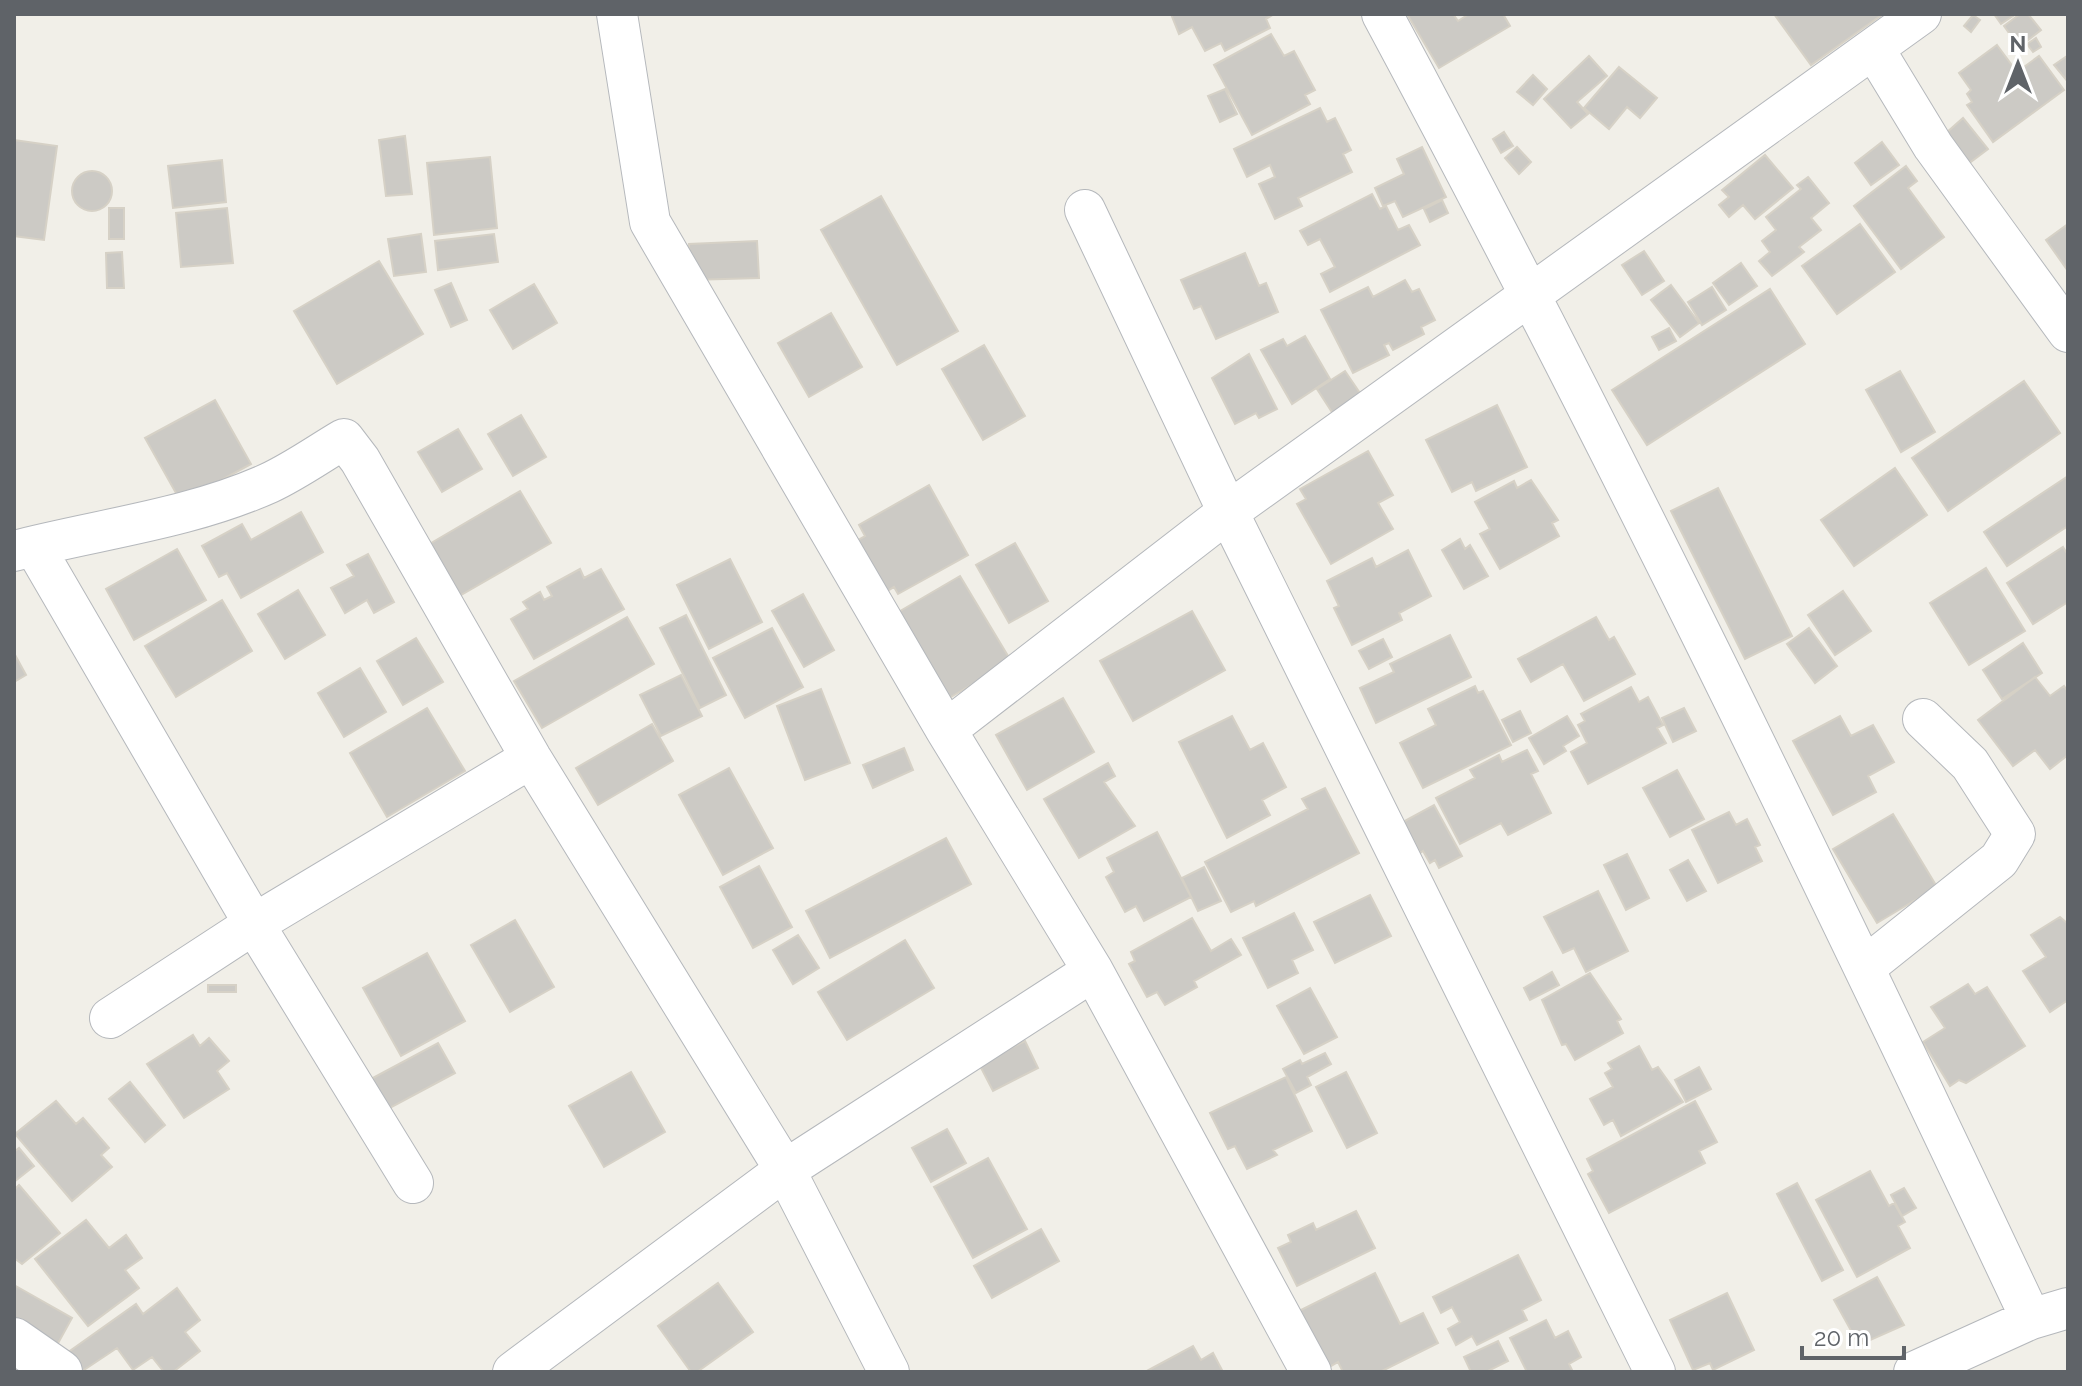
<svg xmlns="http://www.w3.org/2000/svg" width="2082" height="1386" viewBox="0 0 2082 1386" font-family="Raleway,sans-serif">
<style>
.building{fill:#cccac5;stroke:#d6d1c6;stroke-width:2}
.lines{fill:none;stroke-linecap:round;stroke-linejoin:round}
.minor-casing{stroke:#b5b8bc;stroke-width:42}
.tertiary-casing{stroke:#b5b8bc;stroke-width:46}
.minor{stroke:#fff;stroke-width:40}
.tertiary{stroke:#fff;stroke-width:44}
</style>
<rect width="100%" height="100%" fill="#f1efe8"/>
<path class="building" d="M1171,14H1274L1266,19L1270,28L1225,51L1221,43L1205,51L1192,27L1179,34Z
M1407,14H1453L1458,21L1469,14H1503L1510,26L1439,68Z
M1774,14H1883L1811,65Z
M1994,14H2016L2001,24Z
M2020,14H2028L2041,30L2019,47L2004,26Z
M1973,15L1980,20L1971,32L1964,26Z
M1271,34L1284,56L1294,51L1315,90L1305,95L1310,104L1252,135L1214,65Z
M2036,38L2041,47L2033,52L2027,44Z
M1997,45L2017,72L2039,56L2064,90L1993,142L1967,105L1972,102L1967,94L1971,90L1959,73Z
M1589,56L1607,76L1577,102L1588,114L1571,128L1544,99Z
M2067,56L2068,57V82L2054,65Z
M1619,67L1657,98L1640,118L1627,107L1609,129L1584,108Z
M1533,75L1547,89L1533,105L1517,92Z
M1225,89L1237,114L1220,122L1208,96Z
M1320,108L1327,122L1335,118L1351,150L1343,154L1352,172L1298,198L1302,206L1275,219L1259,184L1275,177L1270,165L1247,177L1234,149Z
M1963,118L1988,149L1968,164L1945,134Z
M1504,132L1513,146L1501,153L1493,139Z
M405,136L412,194L386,196L379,140Z
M14,140L57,146L44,240L14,236Z
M1882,142L1899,165L1871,185L1855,163Z
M1422,147L1446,197L1403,217L1395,201L1383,206L1375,188L1404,174L1397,159Z
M1517,147L1531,162L1519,174L1505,158Z
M1765,155L1793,188L1755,219L1743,205L1729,217L1719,205L1729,197L1722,190Z
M490,157L497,228L434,235L427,163Z
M222,160L226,202L173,208L168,166Z
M1906,166L1917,181L1908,188L1944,237L1901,269L1854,206Z
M72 191a20 20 0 1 1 40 0a20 20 0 1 1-40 0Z
M1808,177L1829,203L1811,218L1821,230L1799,247L1804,252L1772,276L1759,261L1770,252L1762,241L1776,230L1766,217L1801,189L1797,185Z
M1372,194L1380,209L1386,206L1398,230L1409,225L1420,245L1330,292L1321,274L1335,267L1320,239L1308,245L1300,231Z
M881,196L958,331L897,365L821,230Z
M1442,200L1448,213L1430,222L1424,209Z
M109,208H124V239H109Z
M227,208L233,263L181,267L176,213Z
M1860,224L1895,272L1837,314L1802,266Z
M2068,224V271L2046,240Z
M421,234L426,272L394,276L388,239Z
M494,234L498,262L438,270L435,241Z
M757,241L759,278L690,280L689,244Z
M1644,251L1664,281L1642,295L1622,265Z
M122,252L124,288H107L106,253Z
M1245,253L1259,286L1266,283L1278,312L1216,339L1201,306L1194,309L1181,280Z
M379,261L423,334L337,384L294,311Z
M1741,263L1757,286L1729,305L1713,283Z
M1405,280L1412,292L1419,289L1435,320L1421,327L1424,334L1393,350L1389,343L1384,345L1389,355L1353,373L1321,310L1368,287L1373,297Z
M451,283L467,320L451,327L435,290Z
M534,284L557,323L513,349L490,310Z
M1671,285L1699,323L1680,337L1651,300Z
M1712,287L1726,310L1702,325L1688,302Z
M1770,289L1805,344L1647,445L1612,390Z
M831,313L862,367L809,397L778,343Z
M1669,328L1676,341L1659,350L1652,337Z
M1305,336L1330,379L1292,404L1261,350L1283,339L1287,346Z
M984,345L1025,416L983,440L942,369Z
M1249,354L1277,409L1259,418L1256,413L1235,424L1212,378Z
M1345,371L1364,399L1335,417L1317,389Z
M1900,371L1935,432L1901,452L1866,390Z
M2024,381L2060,433L1948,511L1912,458Z
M215,400L251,464L181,502L145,438Z
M1497,405L1527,467L1476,491L1472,482L1452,492L1426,440Z
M521,415L546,457L513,476L488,434Z
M458,429L482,469L442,492L418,452Z
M1368,451L1393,495L1378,503L1393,529L1331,564L1297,504L1306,499L1300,489Z
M1895,468L1927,515L1854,566L1821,520Z
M2068,476V526L2007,566L1984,532Z
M1531,480L1558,520L1552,523L1559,536L1500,569L1480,534L1490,529L1475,502L1514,481L1517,488Z
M929,485L968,555L898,594L894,587L881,595L851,544L865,536L859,525Z
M1718,488L1792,636L1745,659L1671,511Z
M520,491L551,543L456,598L426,546Z
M301,512L323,552L241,598L227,573L219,577L202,546L242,524L251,540Z
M1460,539L1465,549L1470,545L1488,576L1464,589L1442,550Z
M1015,543L1048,601L1009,623L976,565Z
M2063,547L2068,555V602L2033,624L2007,583Z
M177,549L206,600L134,640L106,589Z
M1408,550L1431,596L1399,613L1402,620L1352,645L1334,608L1339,606L1327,581L1372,558L1376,567Z
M368,554L394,602L374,613L367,600L345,613L331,588L354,576L347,565Z
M730,559L762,622L709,649L677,585Z
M1986,568L2025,631L1969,665L1930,603Z
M580,569L584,578L601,569L624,609L534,659L511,619L528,609L523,602L540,592L544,600L552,596L547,587Z
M960,576L1011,661L946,700L895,614Z
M298,590L325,635L285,659L258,614Z
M1843,591L1871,631L1835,655L1808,615Z
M803,594L834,650L804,667L772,611Z
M222,600L252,651L176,697L145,646Z
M1192,611L1225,670L1133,721L1100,661Z
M686,615L726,695L700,708L660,628Z
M627,617L654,664L542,728L514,681Z
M1596,617L1609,640L1614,637L1635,674L1584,701L1563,664L1531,682L1518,659Z
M772,628L803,687L745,718L713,658Z
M1809,628L1837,666L1815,683L1787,644Z
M1450,635L1471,677L1376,723L1360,688L1394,672L1390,664Z
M416,638L443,682L403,705L377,661Z
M1383,639L1392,657L1369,669L1359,651Z
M2023,643L2042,673L2002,699L1983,670Z
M14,653L26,675L14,682Z
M360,668L386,712L344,737L318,693Z
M681,675L702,716L661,736L640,695Z
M2035,677L2050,696L2064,686L2068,692V755L2050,769L2035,750L2013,766L1978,720Z
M1475,686L1478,693L1483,691L1511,745L1423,788L1400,743L1436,725L1428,709Z
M1631,687L1639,702L1648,697L1663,725L1657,728L1666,743L1588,784L1571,752L1587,743L1578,725L1585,721L1581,714Z
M821,689L850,763L805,780L777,706Z
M1063,698L1094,752L1027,790L996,735Z
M427,708L465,771L387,817L350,753Z
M1684,708L1696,731L1673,742L1662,718Z
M1520,711L1531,733L1513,742L1502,720Z
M1232,716L1250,750L1263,743L1286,787L1262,800L1270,815L1227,838L1179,742Z
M1567,716L1579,736L1563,746L1566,751L1544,764L1529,738Z
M1840,716L1851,736L1873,725L1894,762L1868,776L1876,792L1833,815L1793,741Z
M652,724L673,761L598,805L576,768Z
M904,748L913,770L873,788L863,765Z
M1527,750L1538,771L1531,774L1551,813L1508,835L1501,823L1460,844L1436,798L1475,778L1470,770L1499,755L1502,762Z
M1108,763L1115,776L1104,782L1135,826L1079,858L1044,799Z
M729,768L773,848L723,875L679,795Z
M1677,770L1704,819L1670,837L1643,788Z
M1325,788L1359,853L1256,906L1254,901L1231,912L1205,862L1308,809L1302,799Z
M1434,805L1462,856L1439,868L1435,860L1430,863L1423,851L1420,853L1403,822Z
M1729,812L1736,825L1747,819L1760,845L1755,847L1762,861L1718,883L1692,830Z
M1893,814L1937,887L1877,923L1833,849Z
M1157,832L1191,897L1144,921L1136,906L1125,912L1106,877L1114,872L1107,858Z
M946,838L971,884L830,958L806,911Z
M1627,854L1649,898L1626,910L1604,865Z
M1688,860L1706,891L1687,901L1670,870Z
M759,866L792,927L753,948L720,887Z
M1204,867L1221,901L1198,911L1182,878Z
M1598,891L1628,951L1586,972L1574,948L1563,953L1544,917Z
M1370,895L1391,936L1335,963L1314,922Z
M1294,913L1313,950L1292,960L1298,973L1268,988L1243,938Z
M2060,917L2068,924V1000L2050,1012L2023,971L2046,957L2031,935Z
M1192,918L1211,951L1231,939L1241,955L1194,981L1197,987L1165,1005L1157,992L1147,997L1129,964L1135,961L1131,952Z
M515,920L554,987L510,1012L471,945Z
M798,935L819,968L793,984L773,950Z
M905,940L934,988L847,1040L818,992Z
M427,953L465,1021L401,1056L363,988Z
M1552,972L1559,985L1530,1000L1524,988Z
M1590,973L1621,1019L1617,1021L1623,1033L1575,1060L1566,1044L1562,1045L1542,1000Z
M1968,984L1975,994L1987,987L2025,1046L1966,1083L1959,1080L1950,1086L1923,1042L1945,1028L1931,1007Z
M208,985H236V992H208Z
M1310,988L1337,1037L1304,1054L1277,1006Z
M193,1035L200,1046L209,1038L229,1061L217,1071L229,1089L184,1118L147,1064Z
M1025,1041L1038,1068L993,1091L979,1064Z
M438,1043L455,1073L388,1109L371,1079Z
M1639,1046L1652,1070L1658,1067L1683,1102L1621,1136L1613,1120L1604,1125L1590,1099L1613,1087L1605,1073L1612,1069L1608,1063Z
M1325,1053L1331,1064L1307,1077L1311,1085L1296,1093L1283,1069L1300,1060L1302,1064Z
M1699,1067L1711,1089L1686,1102L1675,1080Z
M631,1072L665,1132L604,1167L569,1106Z
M1346,1072L1377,1133L1347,1148L1316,1087Z
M1286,1077L1312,1131L1273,1150L1277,1155L1247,1169L1235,1146L1228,1149L1210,1113Z
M130,1082L165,1125L145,1142L109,1099Z
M56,1101L76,1124L83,1118L109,1148L101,1155L112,1167L72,1201L15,1134Z
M1695,1101L1717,1142L1699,1151L1705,1163L1609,1213L1588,1174L1593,1171L1587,1159Z
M947,1129L966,1163L931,1182L912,1148Z
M19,1148L34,1166L14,1182V1152Z
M988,1158L1027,1229L973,1258L934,1187Z
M1870,1171L1889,1206L1894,1203L1905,1222L1898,1226L1910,1248L1857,1277L1816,1200Z
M1797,1183L1843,1270L1822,1281L1777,1194Z
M19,1185L60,1233L22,1264L14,1258V1190Z
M1904,1188L1916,1208L1902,1216L1891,1195Z
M1356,1211L1375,1248L1297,1286L1278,1248L1291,1242L1288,1235L1313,1223L1316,1230Z
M86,1220L109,1248L126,1235L142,1258L125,1270L139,1288L88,1326L35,1259Z
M1041,1229L1059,1261L992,1298L974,1266Z
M1518,1255L1541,1300L1522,1310L1527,1320L1477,1345L1472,1336L1456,1345L1448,1329L1460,1322L1452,1307L1441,1313L1433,1297Z
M1375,1273L1400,1324L1423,1313L1438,1343L1380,1372H1343L1338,1362L1326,1369L1297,1312Z
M1877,1277L1904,1325L1859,1345L1834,1300Z
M718,1283L753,1332L697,1372H691L658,1326Z
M14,1285L72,1318L56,1347L14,1323Z
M177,1288L200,1320L185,1332L200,1351L173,1372H164L152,1357L133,1370L117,1348L81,1372L67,1353L136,1304L143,1314Z
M1727,1293L1754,1350L1713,1370L1710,1363L1693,1370L1670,1320Z
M1546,1320L1555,1338L1568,1331L1581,1357L1569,1364L1573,1372H1527L1510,1338Z
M1498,1341L1508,1361L1486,1372H1471L1464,1357Z
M1193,1346L1201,1360L1213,1353L1223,1372H1145Z"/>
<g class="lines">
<g class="minor-casing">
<path id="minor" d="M1382,14C1612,442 1824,880 2031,1319
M1874,49L1933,146L2068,332
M1085,210L1228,512L1655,1372
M34,546L254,924L413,1183
M14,551C99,529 189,519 269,483C295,471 320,453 344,439L360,460L531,758L785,1170L889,1372
M946,730L1228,512L1921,14
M1865,967L1999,860L2015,834L1970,764L1923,719
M1093,971L1311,1372
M110,1018L254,924L531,758
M513,1372L785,1170L1093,971L946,730L650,222L617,14
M1914,1372L2031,1319L2068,1308"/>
</g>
<g class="tertiary-casing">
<path id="tertiary" d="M14,1340L60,1372"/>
</g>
<use href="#minor" class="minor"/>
<use href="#tertiary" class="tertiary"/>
</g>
<rect width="2082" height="1386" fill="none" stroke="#5f6368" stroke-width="32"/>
<g transform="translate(2018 64)" stroke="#ffffff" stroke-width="6" paint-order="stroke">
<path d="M0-6L14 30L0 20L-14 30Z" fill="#5f6368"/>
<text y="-12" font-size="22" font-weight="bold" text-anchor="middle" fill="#5f6368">N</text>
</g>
<path d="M1802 1346v12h102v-12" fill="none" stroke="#5f6368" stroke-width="4"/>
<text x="1814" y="1346" font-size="24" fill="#5f6368" stroke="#ffffff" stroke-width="6" paint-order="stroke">20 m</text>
</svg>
